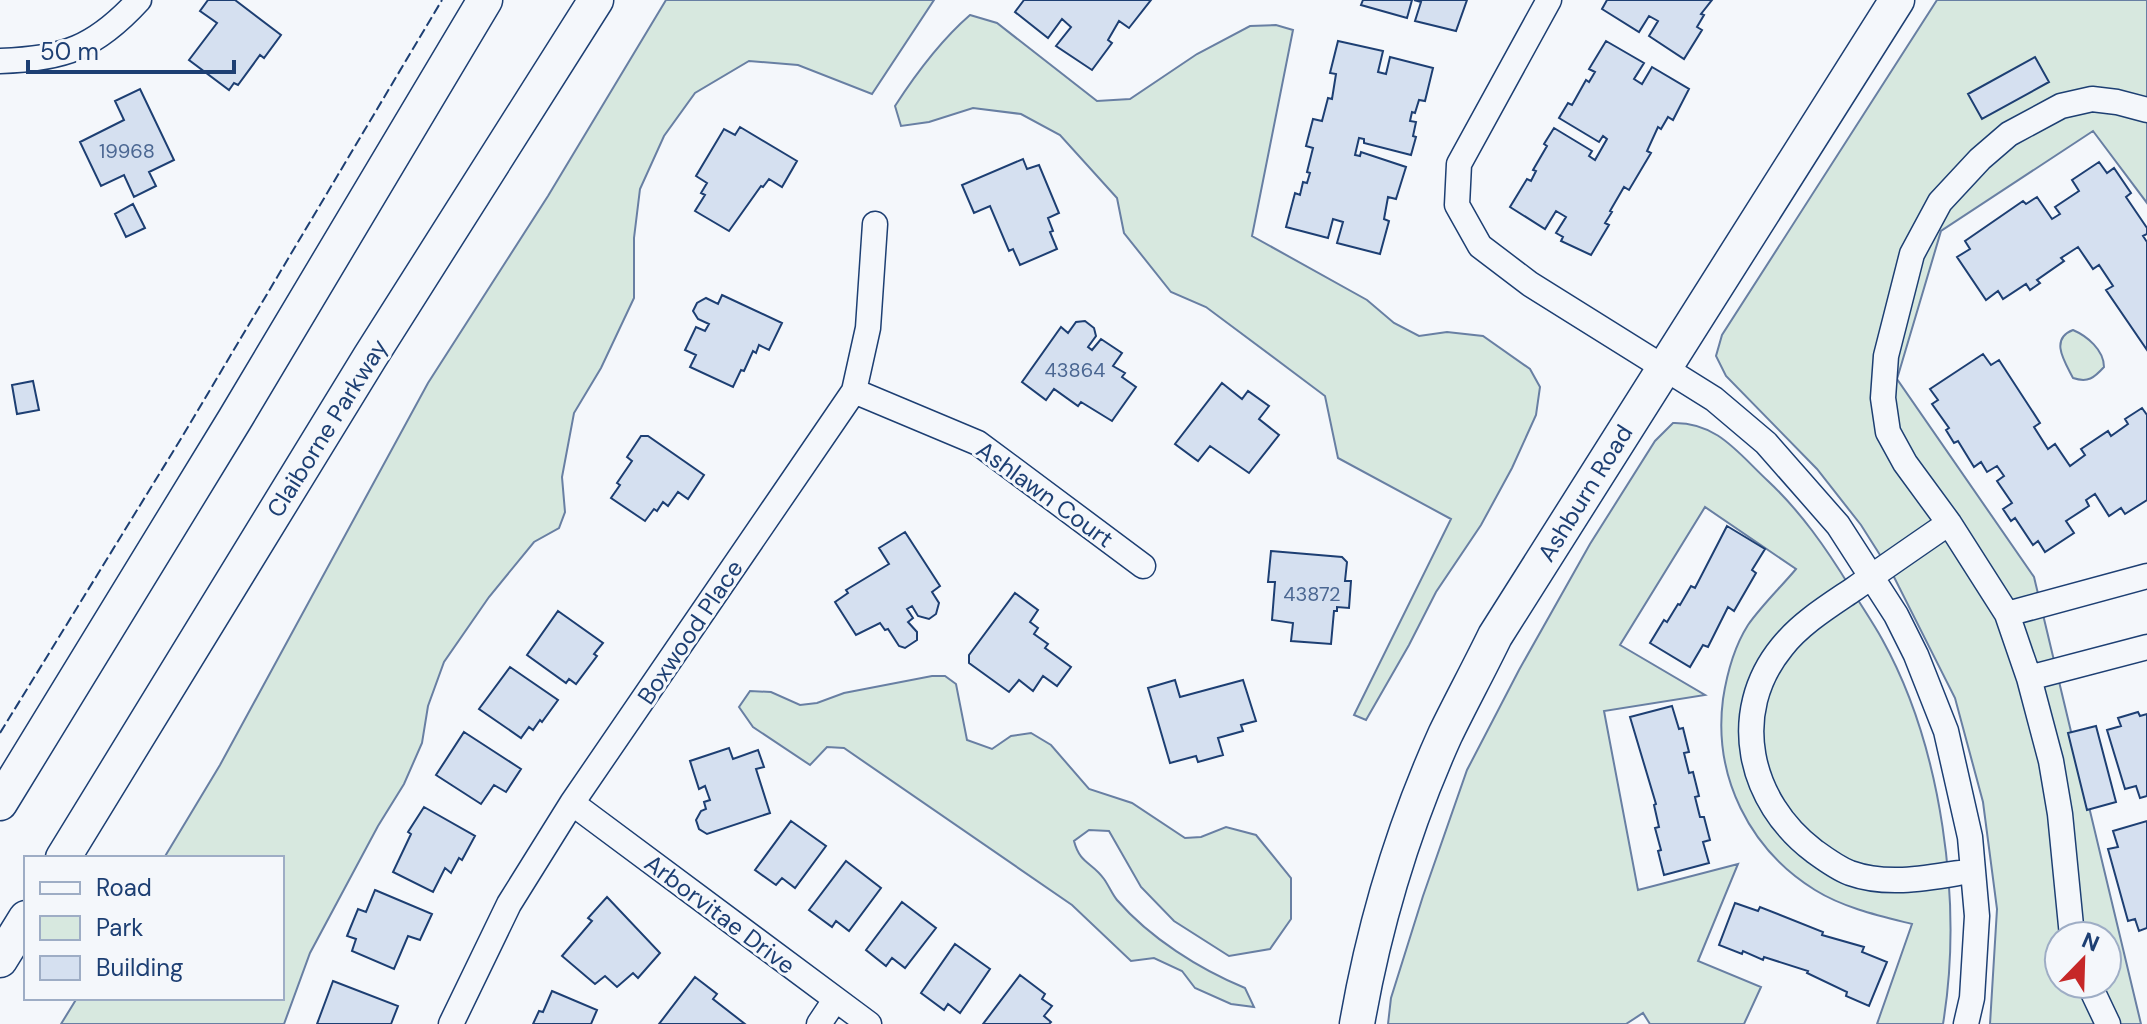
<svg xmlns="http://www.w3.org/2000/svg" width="2147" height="1024" viewBox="0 0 2147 1024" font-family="'DM Sans',sans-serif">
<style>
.green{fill:#d7e8df;stroke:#687fa3;stroke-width:2;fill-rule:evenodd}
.building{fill:#d5e0f0;stroke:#1d3f73;stroke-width:2}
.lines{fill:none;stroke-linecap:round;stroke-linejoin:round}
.street-casing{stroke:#1d3f73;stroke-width:27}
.secondary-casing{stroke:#1d3f73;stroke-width:37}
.street{stroke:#f4f7fb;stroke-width:24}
.secondary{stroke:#f4f7fb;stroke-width:34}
.fence{stroke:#1d3f73;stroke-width:2;stroke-dasharray:10 4;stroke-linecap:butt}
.labels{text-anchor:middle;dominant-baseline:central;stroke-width:6;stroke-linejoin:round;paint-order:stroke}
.number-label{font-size:20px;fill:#4b6792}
.street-label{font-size:24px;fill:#1d3f73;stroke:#f4f7fb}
</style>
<rect width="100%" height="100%" fill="#f4f7fb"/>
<path class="green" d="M666,0H934L872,94L798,65L749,61L695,93L664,136L640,189L634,238V298L601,368L574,413L562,477L565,512L559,528L534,542L489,597L444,662L428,706L422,743L404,784L378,826L310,953L284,1024H61L77,998H282V858H164L220,765L428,383L548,196Z
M1937,0H2147V203L2093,131L1941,231L1897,379L2034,577L2141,1024H1990L1997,909L1983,802L1955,698L1894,577L1861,525L1817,469L1726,376L1716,356L1722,335ZM2059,936H2107V984H2059Z
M970,15L997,23L1097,101L1130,99L1197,54L1250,26L1276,25L1293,30L1252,236L1367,300L1394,323L1419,336L1447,332L1483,336L1530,369L1540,387L1536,415L1512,468L1481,525L1436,592L1409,645L1366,720L1354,715L1451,519L1338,458L1325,396L1206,307L1171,292L1124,233L1117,198L1060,135L1021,114L973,108L929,122L901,126L895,106C917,72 940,41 970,15Z
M2073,330C2087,336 2104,350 2104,367C2094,378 2088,383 2073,378C2065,362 2049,339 2073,330Z
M1673,423C1717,422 1738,453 1768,481C1801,512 1826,548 1850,587C1860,604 1872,621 1882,639C1942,747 1963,903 1943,1024H1877L1912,924C1880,916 1844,908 1815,890C1749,849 1713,776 1723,699C1727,673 1734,647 1748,625C1762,605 1781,587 1796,569L1705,507L1620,645L1705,695L1604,711L1638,890L1738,864L1698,961L1761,987L1744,1024H1650L1643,1013L1626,1024H1388L1391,998L1423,896L1467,770L1519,670L1590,544L1655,441Z
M932,676H945L956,684L967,740L992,749L1011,736L1031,733L1051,745L1089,789L1132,803L1185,838L1201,837L1226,827L1256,835L1291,878V919L1270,949L1229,956L1174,921L1141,887L1109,831L1089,830L1074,841C1080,864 1092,862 1104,879C1109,886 1112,894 1117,900C1150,938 1199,969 1245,988L1254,1007L1231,1004L1195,988L1182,971L1154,958L1131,961L1072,905L844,748L827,747L810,765L753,727L739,707L750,691L771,692L800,705L817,703L844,693Z"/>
<path class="building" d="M208,0H235L281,35L264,58L260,55L238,85L234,83L229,90L189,60L217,23L200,11Z
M1024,0H1151L1129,28L1119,21L1108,40L1112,43L1092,70L1056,46L1071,27L1062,19L1048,38L1015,12Z
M1363,0H1412L1407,18L1361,5Z
M1414,0H1467L1456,31L1415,21L1421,2Z
M1607,0H1712L1701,14L1704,15L1697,27L1702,30L1684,59L1649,36L1658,21L1649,16L1639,32L1602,9Z
M1338,41L1383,51L1378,72L1386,74L1390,57L1433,68L1425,101L1419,100L1415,113L1412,112L1410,121L1416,122L1413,136L1416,137L1411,155L1364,143V139L1359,138L1355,155L1360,156L1361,152L1406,167L1396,199L1388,197L1384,219L1389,221L1380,254L1337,243L1343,222L1333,219L1328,238L1286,227L1295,193L1300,195L1303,182L1307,183L1310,173L1307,172L1313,148L1306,146L1313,119L1322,121L1328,98L1332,99L1336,74L1330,73Z
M1606,41L1644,63L1634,79L1642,84L1652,67L1689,89L1673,120L1668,117L1661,129L1658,127L1647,151L1651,153L1629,190L1624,187L1610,211L1612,212L1605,223L1609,225L1591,255L1561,241L1563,237L1556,233L1566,217L1556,211L1545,229L1510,207L1527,179L1531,181L1536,171L1533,170L1547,146L1544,144L1554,128L1592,151L1589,156L1595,160L1607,139L1603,136L1599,142L1559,118L1568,103L1572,105L1586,80L1589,82L1595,72L1589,69Z
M2035,57L2049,82L1982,119L1968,94Z
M140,89L174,160L149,172L156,186L134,197L124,175L101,186L80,142L124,120L115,101Z
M740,127L797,161L782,187L769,179L763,187L761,186L729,231L695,211L705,195L701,193L707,183L696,176L724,129L735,135Z
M1023,159L1027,169L1039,165L1059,213L1048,218L1053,231L1050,232L1057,249L1020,265L1013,249L1009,251L990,206L974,213L962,185Z
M2099,162L2107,173L2114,168L2131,193L2126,197L2147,228V234L2143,236L2147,242V350L2106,290L2113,286L2099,265L2093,269L2078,247L2061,258L2064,261L2037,280L2040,283L2030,290L2026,284L2003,299L1998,291L1986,300L1957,257L1970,249L1965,241L2023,201L2026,204L2037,197L2052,219L2060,214L2055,207L2079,191L2072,180Z
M133,204L145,228L126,237L115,214Z
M722,295L782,323L769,350L759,345L756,353L753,351L744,371L741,370L733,387L690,367L696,355L685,350L696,327L705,331L709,324L698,319L693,311L697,303L706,298L718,304Z
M1085,321L1094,328L1096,336L1088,347L1092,350L1101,339L1122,353L1113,366L1125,373L1122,377L1136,387L1112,421L1081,402L1078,406L1054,389L1046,400L1022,382L1061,327L1068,333L1076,322Z
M1983,354L1991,365L1999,360L2040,423L2034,427L2048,449L2055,444L2070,466L2085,455L2081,449L2108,431L2111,436L2128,424L2125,419L2142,408L2147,415V500L2125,514L2121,508L2109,516L2095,494L2086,500L2089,506L2066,521L2074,533L2045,552L2038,541L2033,545L2015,518L2011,521L2003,509L2012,503L1997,481L2004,476L1997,466L1987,472L1981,462L1974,467L1958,441L1954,443L1946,430L1949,428L1932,404L1938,400L1930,389Z
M33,381L39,410L17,414L12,385Z
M1222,383L1242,399L1248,391L1269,406L1259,419L1279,435L1249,473L1210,446L1198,461L1175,444Z
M641,436H648L704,475L688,499L678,492L668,506L663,502L657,511L654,509L645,521L611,498L620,485L617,483L632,461L627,457Z
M1727,526L1765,549L1752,570L1756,573L1734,611L1728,607L1708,647L1703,645L1690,667L1650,643L1664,620L1667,622L1678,604L1680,605L1691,586L1695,588Z
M905,532L940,586L932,592L939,603L936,614L929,619L918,616L912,606L907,609L913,618L908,622L917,632V640L905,648L899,646L888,629L885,630L880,623L856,635L835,602L848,593L846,590L889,564L879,548Z
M1271,551L1342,557L1347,562L1345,581H1351L1349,608L1337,607V611H1334L1331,644L1291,641L1293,623L1272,620L1275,582H1268Z
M1015,593L1038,610L1030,622L1038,628L1034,634L1048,644L1045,648L1071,667L1057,686L1043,676L1033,691L1019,680L1009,692L969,663V655Z
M558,611L603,643L594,654L597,656L576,684L569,679L566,683L527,655Z
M510,667L558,700L542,722L540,720L533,730L529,727L521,738L479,709Z
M1175,680L1180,697L1243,680L1256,721L1241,725L1243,731L1218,738L1223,755L1198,762L1196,756L1170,763L1148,688Z
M1672,706L1679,729L1683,728L1689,752L1684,753L1689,773L1693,772L1699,796L1695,797L1700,817H1704L1710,840L1703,842L1709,863L1664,875L1658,851L1661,850L1655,828L1659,827L1654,805L1656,804L1630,717Z
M2138,712L2140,716L2147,714V796L2140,798L2136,786L2125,789L2107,730L2121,726L2118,718Z
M2096,726L2116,802L2087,810L2068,733Z
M464,732L521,769L506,792L494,785L481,804L436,775Z
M729,748L733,759L758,750L764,767L756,769L770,813L707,834L699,829L696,820L701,811L706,809L704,802L710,800L705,786L699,789L690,761Z
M424,807L475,836L462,860L459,858L451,873L445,868L433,892L393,872L411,834L408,832Z
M791,821L826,846L795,888L782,878L776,885L755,870Z
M2147,821V928L2139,931L2135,919L2128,921L2108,849L2118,847L2113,831Z
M846,861L881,888L849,931L836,921L832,927L809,910Z
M375,890L432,914L420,940L408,936L394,969L352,951L356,939L347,936L358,909L366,912Z
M607,897L660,953L638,978L633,973L617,987L605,976L595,984L562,956L592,921L588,918Z
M902,902L936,928L905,968L892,958L886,966L866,950Z
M1735,903L1758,911L1760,907L1823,932L1822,935L1864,947L1862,952L1887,962L1869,1006L1846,996L1847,992L1807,973L1808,971L1764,957L1763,960L1743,951L1742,954L1719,945Z
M955,944L990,969L960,1013L948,1004L944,1010L921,993Z
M1020,975L1045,994L1042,999L1052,1006L1044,1016L1051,1022L1049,1024H983Z
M695,977L717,994L713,999L745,1024H659Z
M333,981L398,1006L391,1024H317Z
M552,991L597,1010L591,1024H533L539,1011L543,1012Z"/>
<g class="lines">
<g class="street-casing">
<path id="street" d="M1549,0L1459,164L1457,205L1480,246L1530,284L1714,399L1766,443L1838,525L1896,615L1916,655L1946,731L1970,837L1977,916L1972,998L1966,1024
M0,61C64,59 95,48 139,0
M854,391L978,443L1143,566
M1949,523C1917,545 1885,567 1854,589C1829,606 1801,623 1782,647C1728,713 1749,802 1814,851C1825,859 1837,868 1850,873C1889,887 1932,877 1971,871
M2007,614L2147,576
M2029,678L2147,647
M572,803L869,1024
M2072,936L2060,814L2051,761L2029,678L2007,614L1949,523L1905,463L1888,432L1883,398L1886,356L1912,254L1940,202L1980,159L2009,134L2061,106L2092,99L2117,102L2147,110
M2089,984L2108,1024
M451,1024L509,904L572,803L854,391L868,328L875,224
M819,1024L835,1000"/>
</g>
<g class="secondary-casing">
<path id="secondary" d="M0,803L235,419L485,0
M63,858L370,357L596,0
M0,960L26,918
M1357,1024C1374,926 1404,826 1445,735C1461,702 1479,669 1495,636L1897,0"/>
</g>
<use href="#street" class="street"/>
<use href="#secondary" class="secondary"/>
<path class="fence" d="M0,733L182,437L442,0"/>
</g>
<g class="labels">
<g class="number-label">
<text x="127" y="151">19968</text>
<text x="1075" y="370">43864</text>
<text x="1312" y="594">43872</text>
</g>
<g class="street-label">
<text transform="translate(327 428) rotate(-58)">Claiborne Parkway</text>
<text transform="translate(1585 493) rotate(-58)">Ashburn Road</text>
<text transform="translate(1045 494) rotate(36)">Ashlawn Court</text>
<text transform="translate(690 632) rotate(-56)">Boxwood Place</text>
<text transform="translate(720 914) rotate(37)">Arborvitae Drive</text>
</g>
</g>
<rect x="24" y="856" width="260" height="144" fill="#f4f7fb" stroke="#9eadc5" stroke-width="2"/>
<rect x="40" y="882" width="40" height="12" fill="#f4f7fb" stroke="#9eadc5" stroke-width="2"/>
<text x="96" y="896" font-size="24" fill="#1d3f73">Road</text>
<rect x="40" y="916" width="40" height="24" fill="#d7e8df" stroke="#9eadc5" stroke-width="2"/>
<text x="96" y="936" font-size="24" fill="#1d3f73">Park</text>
<rect x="40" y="956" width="40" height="24" fill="#d5e0f0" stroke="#9eadc5" stroke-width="2"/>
<text x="96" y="976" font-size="24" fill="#1d3f73">Building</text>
<g transform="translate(2083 960) rotate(23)"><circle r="38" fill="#f4f7fb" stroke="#9eadc5" stroke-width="2"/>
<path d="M0-6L14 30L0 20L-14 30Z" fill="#c62828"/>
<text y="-12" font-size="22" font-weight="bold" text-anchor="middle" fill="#1d3f73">N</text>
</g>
<path d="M28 60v12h206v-12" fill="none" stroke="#1d3f73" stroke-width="4"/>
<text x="40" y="60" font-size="24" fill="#1d3f73" stroke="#f4f7fb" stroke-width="6" paint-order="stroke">50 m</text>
</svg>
